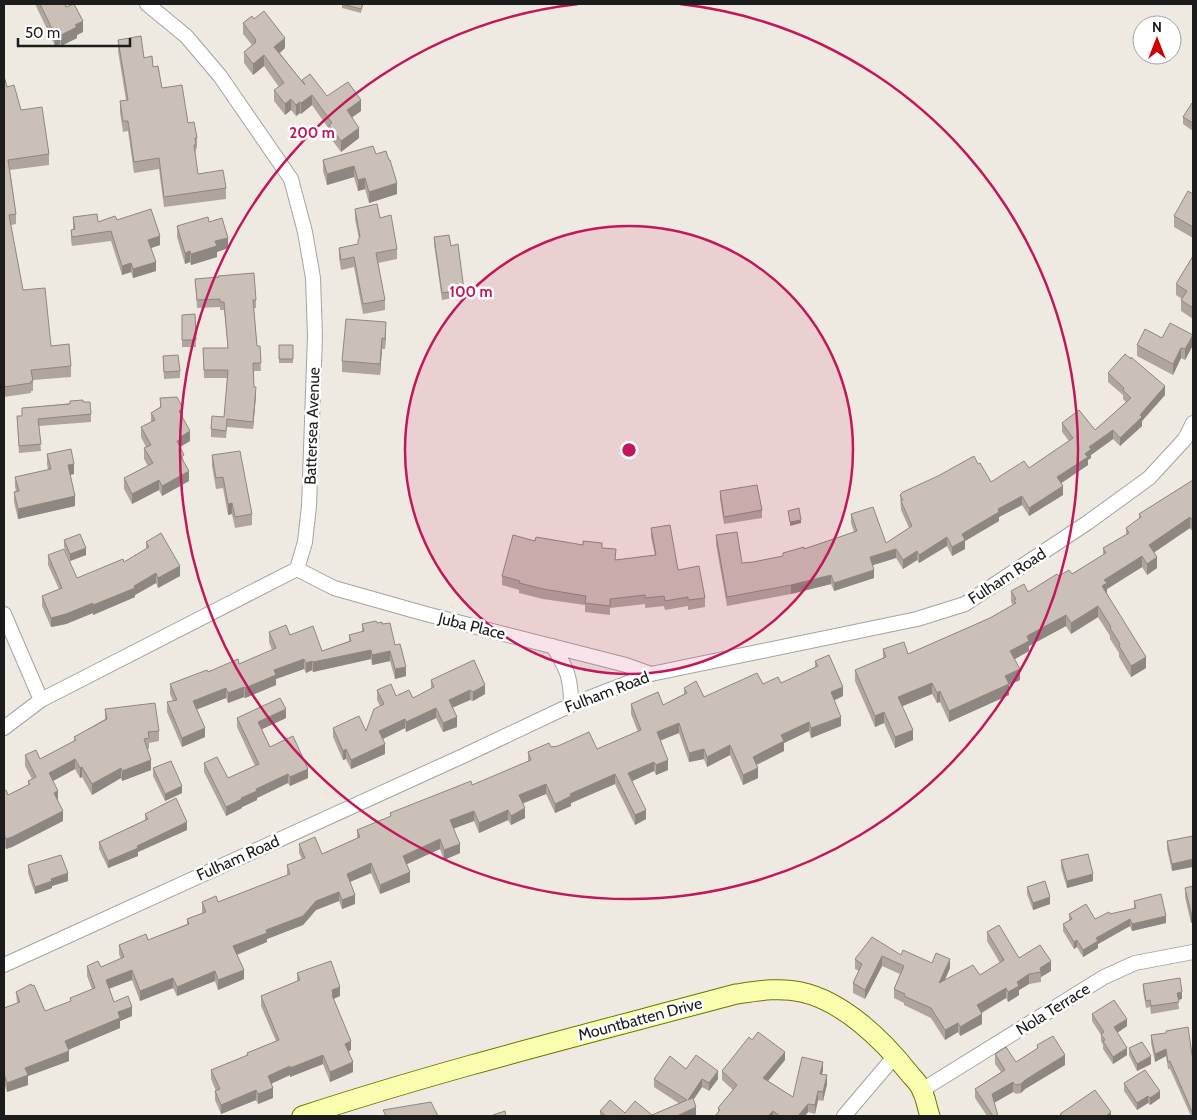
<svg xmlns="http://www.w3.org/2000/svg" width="1197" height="1120" viewBox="0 0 1197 1120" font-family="Cabin,sans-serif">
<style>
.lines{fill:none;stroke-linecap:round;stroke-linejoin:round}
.minor-casing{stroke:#a3a3a3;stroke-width:16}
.secondary-casing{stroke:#687700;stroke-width:21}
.minor{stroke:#fff;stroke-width:14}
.secondary{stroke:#f9feaf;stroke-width:19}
.wall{fill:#afa59d}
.shaded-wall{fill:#8e8680}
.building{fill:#cbc0b7;stroke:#8e8680}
.ring{fill:none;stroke:#c2185b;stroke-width:2.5}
.labels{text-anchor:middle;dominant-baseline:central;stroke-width:5;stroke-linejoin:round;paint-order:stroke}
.street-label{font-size:16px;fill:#1c1c1c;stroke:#fff}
.centre{fill:#c2185b;stroke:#fff;stroke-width:2.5}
.ring-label{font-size:15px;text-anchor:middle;font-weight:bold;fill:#c2185b;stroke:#fff;stroke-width:5;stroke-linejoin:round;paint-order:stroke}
</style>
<rect width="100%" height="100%" fill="#efeae1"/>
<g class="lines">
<g class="minor-casing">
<path id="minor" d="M297,569L334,588L426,614L626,665L651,674
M4,614L41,700
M553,646C567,669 571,677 571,705
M4,728L41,700L297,569L305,542L309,506L315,336L313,278L305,232L291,179L220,76L186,36L147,4
M4,965L463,756L571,705L651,674L917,619L965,604L1087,523L1149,478L1185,439L1193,423
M922,1090L1104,977L1135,963L1193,952
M844,1116L895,1056"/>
</g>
<g class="secondary-casing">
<path id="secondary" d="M302,1116C445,1069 591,1033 736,994C757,991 780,987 801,992C843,1001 883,1040 909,1073C913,1078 920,1084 922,1091C926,1098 927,1108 930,1116"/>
</g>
<use href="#minor" class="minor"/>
<use href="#secondary" class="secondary"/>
</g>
<path class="wall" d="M36,4H65L83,32L77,35V38L61,46L60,44L55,46L36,6Z
M342,4H363L361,13L342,8Z
M243,23L285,48L280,53L302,81L327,96L361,111L352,117L359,138L341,152L329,136V129L312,105L301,114L300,113L296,116L291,110L285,115L274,101V90L279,87L264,66L253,75L244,63V52L252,45L243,34Z
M118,40L144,58L153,67L162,88L188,123L197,138V148L196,149L195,155L198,174L226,188V199L164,207L159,169L134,173L128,131L123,132L120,112V101L126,100L118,51Z
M4,76L7,87L49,154V165L10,170L16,214V224L11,225L23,290L51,346L71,366V377L33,380V391H31V393L4,397Z
M1193,104V131L1183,124V117Z
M376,154L397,194L369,203L365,189L358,191L354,177L327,185L323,171V160Z
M1193,194V238L1174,227V216Z
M355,209L380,218L397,249V259L378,263L385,300V310L363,314L354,267L341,270L339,258V248L358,244V240L359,239L355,219Z
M73,217L98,222L117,220L160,245L151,248L156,271L133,278L131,272L122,275L111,241L72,246L71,240V230H73Z
M209,222L228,248L217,252V257L191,265L190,262L185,264L177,237V226Z
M434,237L451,246L464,290V296L442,300L434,244Z
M1193,256V319L1181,311V300L1182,299L1176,295V284Z
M195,279L256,300V308H254L257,346H260L261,371H254V387L256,395L253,429L227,427L226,438L211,437V429L224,417L228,378H204L203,348H228L224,310H220V307L197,308Z
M195,314L196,347H182V315Z
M386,333L385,349H382L380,375L342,372V361Z
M1162,338L1193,345L1185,360L1181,358L1173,375L1137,356V345Z
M279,345H293V363H279Z
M163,356L180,371V378L164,379Z
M1108,373L1165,395L1142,421V426L1120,446L1113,439L1091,455V458L1088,460V465L1061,483L1063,495L1029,516L1022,505L999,517V521L965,541V549L952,556L947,546L919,563L917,560L903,569L896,558L873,565L874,578L834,591L831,584L791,594L727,606L716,544V535L742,563L753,562L783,556V553L804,549L854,532L851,523V514L886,543L909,528L901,510L900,495L978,464L991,482L1029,468L1069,441L1062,432V423L1095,430L1126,402L1123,399V395L1108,382Z
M160,398L183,418L190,441L180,447L189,481L162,496L159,490L132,504L124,489V478L148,466L144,459V448L146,447L141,437V427L151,422V413L160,407Z
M83,402L91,414V422L39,426L41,451L19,453L17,416H22V408Z
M47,454L74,474L70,475L75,506L18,519L14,502V492L16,491L15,487V477L48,470L47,464Z
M212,455L252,514V525L235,528L232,514L228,515L223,488L216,489L212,466Z
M1193,480V532L1190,528L1154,552L1157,568L1147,575L1142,567L1107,589V594L1146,668L1131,677L1119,657V653L1110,639V636L1098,617L1071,634L1066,626L1029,646V651L1014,659L1020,680L1009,685V695L949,722L940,702L937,703L932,694L902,706L913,740L895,748L884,723L875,727L855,681V670L883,658V649L908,654L990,618L1013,605L1011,602V591L1028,592L1059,576L1072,574L1103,555V548L1126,535V528L1139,519V514Z
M720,491L762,510V518L724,524L720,499Z
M651,528L678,570L705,598V607L688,610V606L665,610L664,606L645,608V604L610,608V615L585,612V605L543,599L519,593V590L502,585V576L535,541L583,545L602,548L616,560L655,555L651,537Z
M64,540L86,555L70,561L64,547Z
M146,542L180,576L158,588L156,583L135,595V597L93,615V613L66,624L51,627L42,606V596L59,589L48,565V555L77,578L124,562L146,549Z
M377,623L382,624L395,645L406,676L395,679L390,661L372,665L371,659L313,672L312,670L306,673L304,669L276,679V685L245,698L244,697L228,703L226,698L197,709L205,737L182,747L167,712V702L173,701L170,694V684L208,672L239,664L272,650L269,642V632L290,635L322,651L349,641V635L362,632V624Z
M815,661L843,696L834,700L841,726L811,738L809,731L784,743V751L757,765L758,778L743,785L730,755L707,767L704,759L689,762L679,733L660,740L668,770L656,775L654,771L632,781L646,819L635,825L615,784L571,803V806L555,813L546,794L523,803L525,818L511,825L508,820L479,833L474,821L454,828L460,853L444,860L440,849L406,864L410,882L380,894L371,873L350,882L355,904L342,909L339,901L316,910L303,925L267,939V942L237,955L244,979L218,990L215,981L177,996L173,988L140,1001L132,980L109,988L114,1002L132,1016L120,1021V1028L68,1050L69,1061L28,1076V1085L7,1092L4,1083V1008L17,1003L16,992L45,1011L70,1002V998L92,989L87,976V966L101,967L121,959L119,954V945L148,940L187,924V919L202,913V902H218L287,875V865L302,859L299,853V844L322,854L357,838V830L390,817V813L472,785L528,762V752L551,747L597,749L638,732L631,714V704L663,705L684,694V688L704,697L763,684L781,683L815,668Z
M431,680L485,694L473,701L470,700L452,708L457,727L443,732L436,718L406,732L405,728L382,739L385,754L351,769L346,759L343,760L333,737V728L366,731L380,706L377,700V690L396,696L413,698L431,689Z
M105,709L159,731V741L149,743V749H147L151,770L122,781L121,778L92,795L82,777L80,778L75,769L53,781L63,821L12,847L6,849L4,846V791L8,795L28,785V781L32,779L25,766V755L40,759L74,741V737L105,719Z
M237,718H286L262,729L270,747L308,778L290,786L288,783L257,798V800L242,807V808L226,816L204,772V763L228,778L255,766L237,727Z
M153,768L182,793L165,801L153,776Z
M145,814L187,830L138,852V856L108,868L99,849V842L145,820Z
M1193,836L1172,871L1167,849V841Z
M1061,860L1093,881L1067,888L1061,868Z
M28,865L68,881L52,886V888L35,894L28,873Z
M1193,886V922L1191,923L1185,897V888Z
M1027,887L1050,904L1033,910L1027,894Z
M1134,901L1166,923L1132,931L1130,926L1098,944V948L1083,957L1077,947L1074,949L1063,931V924L1069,920V914L1095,919L1110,914L1134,909Z
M987,932L1019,958L1051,971L1041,977V982L1029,984L1019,990V995L1008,1002L1006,998L982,1013V1024L960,1036L958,1032L945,1040L931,1018L904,1005V1003L894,998V989L900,974L882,966L865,999L853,993V983L859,971L855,969V959L901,955L950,968L945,980L980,975L1000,963L987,941Z
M297,973L340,996L333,999L351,1050L349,1051L353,1072L330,1082L323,1064L290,1077V1075L271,1084L273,1098L258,1104L256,1100L221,1114L215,1100V1091H216L211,1079V1070L247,1055V1053L276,1041L261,1006V996L297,981Z
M1143,984L1182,999L1178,1000L1179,1009L1151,1014L1150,1007L1146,1008L1143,991Z
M1092,1014L1127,1026L1117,1033L1127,1055L1113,1064L1103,1049V1045L1101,1041V1035L1092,1021Z
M1166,1031L1193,1061V1116H1191L1170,1069H1168L1166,1056L1155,1062L1151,1043V1035L1166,1033Z
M752,1040L785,1060L768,1081L793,1097L823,1070L822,1074L827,1084L823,1101L818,1100L815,1114L808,1112L805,1116H715L718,1113V1108L733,1090L722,1080V1071Z
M1037,1045L1065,1065L1025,1089L1021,1093L1016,1094L1013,1092L994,1103L998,1116H987L975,1098V1089L1001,1072L995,1064V1054L1016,1062L1037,1049Z
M1129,1048L1151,1064L1137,1071L1129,1055Z
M686,1069L718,1079L709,1091L702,1087L693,1100L696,1115L693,1116H600V1111L652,1115L680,1104L654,1087V1079Z
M1124,1083L1160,1098L1150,1105L1148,1103L1137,1110L1124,1091Z"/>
<path class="shaded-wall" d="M83,21V32L77,35V38L61,46V35L75,25Z
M60,33V44L55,46V35Z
M285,38V48L274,57V47Z
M264,55V66L253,75V64Z
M312,95V105L301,114V103Z
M291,99V110L285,115V104Z
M361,100V111L347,121V110Z
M300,102V113L296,116V105Z
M359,128V138L341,152V141Z
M354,166V177L327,185V174Z
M365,178V189L358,191V180Z
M397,183V194L369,203V192Z
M160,236V245L148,249V240Z
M228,238V248L217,252V257L191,265V254L215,241Z
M190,251V262L185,264V253Z
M156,262V271L133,278V269Z
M131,263V272L122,275V266Z
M386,322V333L385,349V339Z
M1193,335V345L1185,360V349Z
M382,338V349L380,375V364Z
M1181,348V358L1173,375V364Z
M1165,386V395L1142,421V426L1120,446V438Z
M256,387V395L253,429V422Z
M183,409V419L179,411Z
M1113,430V439L1091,455V458L1088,460V465L1057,486V477L1085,454L1089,447Z
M190,431V441L180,447L177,441L179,438Z
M74,464V474L68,475V465Z
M189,471V481L162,496V486Z
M159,480V490L132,504V494Z
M1063,486V495L1029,516V508Z
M75,496V506L18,519V509Z
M1022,496V505L999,517V521L965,541V549L952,556V547L962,534L998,509Z
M232,503V514L228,515V504Z
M1190,517V528L1149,556V545Z
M801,520V523L790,526V522Z
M947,537V546L919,563V555Z
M86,548V555L70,561V554Z
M896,549V558L870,566V557Z
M917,551V560L903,569V560Z
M1142,556V567L1107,589V594L1102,586L1104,580Z
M1157,557V568L1147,575V564Z
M180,566V576L158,588V578Z
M874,570V578L834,591V583Z
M156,573V583L135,595V597L93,615V605L134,586Z
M831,575V584L791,594V585Z
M93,603V613L66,624L51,627V618Z
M1098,606V617L1071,634V623Z
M1066,615V626L1029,646V651L1010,662V651L1027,636Z
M371,650V659L313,672V662Z
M390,651V661L372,665V655Z
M1146,657V668L1131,677V666Z
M304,659V669L276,679V685L245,698V688L274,670Z
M312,661V670L306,673V663Z
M406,667V676L395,679V669Z
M1020,669V680L1009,685V695L949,722V711L1005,676Z
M932,683V694L898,708V697Z
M485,685V694L473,701V692Z
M244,687V697L228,703V693Z
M843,687V696L831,702V692Z
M226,688V698L193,711V701Z
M470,690V700L449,709V700Z
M940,691V702L937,703V693Z
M436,708V718L406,732V722Z
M286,709V718L258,731V722Z
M884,712V723L875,727V716Z
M457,717V727L443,732V723Z
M841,717V726L811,738V728Z
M405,719V728L379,741V731Z
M809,722V731L784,743V751L753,766V757L781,735Z
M679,723V733L657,742V732Z
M205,728V737L182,747V738Z
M913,730V740L895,748V737Z
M385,744V754L351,769V760Z
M730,745V755L707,767V757Z
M346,749V759L343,760V751Z
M704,749V759L689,762V753Z
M75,759V769L49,783V773Z
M151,760V770L122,781V771Z
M668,760V770L656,775V765Z
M654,762V771L628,783V773Z
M82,767V777L80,778V768Z
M121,768V778L92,795V784Z
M758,768V778L743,785V775Z
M308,769V778L290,786V777Z
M288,774V783L257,798V800L242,807V808L226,816V807L256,789Z
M615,774V784L571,803V806L555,813V804L570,794Z
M546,784V794L519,805V795Z
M182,786V793L165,801V794Z
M58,791V801L54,793Z
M525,808V818L511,825V816Z
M508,810V820L479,833V823Z
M646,810V819L635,825V815Z
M63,811V821L12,847L6,849V839Z
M474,811V821L450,830V820Z
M187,822V830L138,852V856L108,868V861L137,846Z
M440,839V849L403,866V856Z
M460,844V853L444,860V850Z
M1193,859V867L1172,871V864Z
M371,863V873L347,883V874Z
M410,872V882L380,894V885Z
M68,873V881L52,886V888L35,894V887L51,879Z
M1093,874V881L1067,888V881Z
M339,892V901L316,910L303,925L267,939V942L233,956V946L266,930L316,901Z
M355,895V904L342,909V900Z
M1050,897V904L1033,910V903Z
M1191,913H1193V922L1191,923Z
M1166,916V923L1132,931V924Z
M1130,919V926L1098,944V948L1083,957V950L1096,938Z
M1077,940V947L1074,949V942Z
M882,956V966L865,999V990Z
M950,959V968L939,992V983Z
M1051,961V971L1041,977L1040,968Z
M132,970V980L106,990V980Z
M244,970V979L218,990V980Z
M215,971V981L177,996V987Z
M1029,974V984L1019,990V995L1008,1002V992L1017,982Z
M173,978V988L140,1001V991Z
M340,987V996L333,999V1004L332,990Z
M1006,988V998L977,1015V1005Z
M1182,992V999L1177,1000V993Z
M132,1007V1016L120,1021V1028L65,1051V1041L118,1012Z
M982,1014V1024L960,1036V1027Z
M1127,1019V1026L1114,1035V1027Z
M958,1023V1032L945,1040V1030Z
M351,1041V1050L345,1053V1044Z
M1127,1048V1055L1113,1064V1057Z
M1166,1049V1056L1155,1062V1054Z
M69,1051V1061L28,1076V1085L7,1092V1083L25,1068Z
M785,1052V1060L763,1087V1078Z
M323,1055V1064L290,1077V1068Z
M1065,1055V1065L1025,1089L1021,1093V1084L1025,1080Z
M1151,1056V1064L1137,1071V1064Z
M353,1062V1072L330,1082V1072Z
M823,1062V1070L820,1082V1074Z
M290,1066V1075L268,1085V1076Z
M718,1071V1079L709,1091V1083Z
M827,1075V1084L823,1101V1092Z
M702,1079V1087L688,1108V1100Z
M1013,1082V1092L992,1104V1094Z
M273,1088V1098L258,1104V1094Z
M256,1090V1100L221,1114V1105Z
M818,1091V1100L815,1114V1105Z
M1160,1091V1098L1150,1105V1098Z
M1148,1096V1103L1137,1110V1103Z
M808,1104V1112L805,1116H798Z
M696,1107V1115L693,1116H677Z
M773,1111V1116H768Z
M1111,1112V1116H1106Z"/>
<path class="building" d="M40,4H65L66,7L74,4L83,21L75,25L77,27L61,35L60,33L55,35Z
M342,4H363L361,9Z
M264,11L285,38L274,47L305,85L302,80L310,74L327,96L348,82L361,100L347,110L359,128L341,141L329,125L332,123L312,95L301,103L300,102L296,105L291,99L285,104L274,90L284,83L264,55L253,64L244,52L256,42L255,41L256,40L243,23L252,16L254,19Z
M141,36L144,58L152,56L153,67L158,66L162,88L182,85L188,123L194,122L197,138H195L196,145H194L198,174L223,170L226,188L164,197L159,158L134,162L128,121H123L120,101L128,100L118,40Z
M4,76L7,87L14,85L21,110L42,107L49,154L8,160L16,214L9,215L23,290L45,288L51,346L69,344L71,366L31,370L33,381H31V383L4,387Z
M1192,103L1193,104V123L1183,117Z
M373,146L376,154L386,151L389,160H390L397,183L369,192L365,178L358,180L354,166L327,174L323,160Z
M1188,191L1193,194V227L1174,216Z
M377,204L380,218L391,215L397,249L376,253L385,300L363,304L354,257L341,260L339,248L358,244V240L360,237L355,209Z
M151,209L160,236L148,240L156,262L133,269L131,263L122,266L111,231L72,237L71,230L75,229L73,217L97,214L98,222L115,216L117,220Z
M208,217L209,222L222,218L228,238L215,241L217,246L191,254L190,251L185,253L177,226Z
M449,235L451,246L458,244L464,290L442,293L434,237Z
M1193,256V308L1181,300L1187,291L1176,284Z
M254,273L256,300H253L257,346H260L261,363H253L254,387H256L253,422L227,419L226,431L211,429L212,416L224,417L228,370H204L203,348H228L224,302H220V299L197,300L195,279L219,277L218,276Z
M195,314L196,340H182V315Z
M346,319L386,322L385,339L382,338L380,364L342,361Z
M1170,323L1193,335L1185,349L1181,348L1173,364L1137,345L1145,329L1162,338Z
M279,345H293V359H279Z
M1125,354L1131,359V357L1165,386L1140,415L1142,417L1120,438L1113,430L1089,447L1091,449L1085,454L1088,457L1057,477L1063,486L1029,508L1022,496L998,509L999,512L962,534L965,540L952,547L947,537L919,555L917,551L903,560L896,549L870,557L874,570L834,583L831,575L791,585L727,597L716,535L737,532L742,563L753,562L783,556V553L804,547V549L857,531L851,514L873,507L886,543L912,526L901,501L903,500L900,495L903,492L938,476L974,456L978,464L980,463L991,482L1024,461L1029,468L1073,438L1062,423L1079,410L1095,430L1131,398L1123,390L1124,388L1108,373Z
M178,355L180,371L164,372L163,356Z
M177,397L183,409L179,411L190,431L179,438L180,440L177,441L184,455L181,457L189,471L162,486L159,480L132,494L124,478L153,463L144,448L151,445L141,427L155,420L151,413L161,407L160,398Z
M83,400V402H90L91,414L38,419L41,444L19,446L17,416H22V408L70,404V401Z
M71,449L74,464L68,465L75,496L18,509L14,492L19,491L15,477L51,469L47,454Z
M240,451L252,514L235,517L232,503L228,504L223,477L216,478L212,455Z
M1193,480V521L1190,517L1149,545L1157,557L1147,564L1142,556L1104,580L1107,583L1102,586L1146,657L1131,666L1119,646L1120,644L1110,628L1111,627L1098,606L1071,623L1066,615L1027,636L1029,641L1010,651L1020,669L1005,676L1009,684L949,711L940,691L937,693L932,683L898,697L913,730L895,737L884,712L875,716L855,670L886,657L883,649L904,642L908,654L990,618L1016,603L1014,600L1016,599L1011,591L1024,584L1028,592L1057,574L1059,576L1069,570L1072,574L1106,553L1103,548L1129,533L1126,528L1141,517L1139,514Z
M757,485L762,510L724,517L720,491Z
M799,508L801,520L790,522L788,511Z
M670,525L678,570L699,566L705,598L688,600V597L665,601L664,596L645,598V595L610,599V606L585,603L586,596L543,589L519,583L520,581L502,576L513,535L535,541L536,537L583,545V541L602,543V548L616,549L615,560L656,555L651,528Z
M161,533L180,566L158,578L156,573L134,586L135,588L93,605V603L66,614L51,618L42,596L62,588L48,555L64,549L77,578L123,559L124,562L149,547L146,542Z
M80,534L86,548L70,554L64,540Z
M376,621L377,623L382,622V624L390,623L395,645L400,644L406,667L395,669L390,651L372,655L371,650L313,662L312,661L306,663L304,659L274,670L276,675L245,688L244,687L228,693L226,688L193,701L205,728L182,738L167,702L177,700L170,684L207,670L208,672L238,659L239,664L276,648L269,632L286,625L290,635L313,626L322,651L351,641L349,635L364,631L362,624Z
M829,655L843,687L831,692L841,717L811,728L809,722L781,735L784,741L753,757L758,768L743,775L730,745L707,757L704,749L689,753L679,723L657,732L668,760L656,765L654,762L628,773L646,810L635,815L615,774L570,794L571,796L555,804L546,784L519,795L525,808L511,816L508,810L479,823L474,811L450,820L460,844L444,850L440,839L403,856L410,872L380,885L371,863L347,874L355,895L342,900L339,892L316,901L303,916L266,930L267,933L233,946L244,970L218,980L215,971L177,987L173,978L140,991L132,970L106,980L114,1002L128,996L132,1007L118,1012L120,1018L65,1041L69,1051L25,1068L28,1075L7,1083L4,1073V1008L20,1002L16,992L31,984L32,986L34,985L45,1011L71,1001L70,998L95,988L87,966L98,961L101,967L124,957L119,945L146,934L148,940L189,924L187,919L206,912L202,902L216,896L218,902L290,874L287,865L305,858L299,844L315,837L322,854L360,837L357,830L391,816L390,813L471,781L472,785L531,760L528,752L549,743L551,747L558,746L589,732L597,749L641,730L631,704L658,692L663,705L687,693L684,688L696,681L704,697L757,673L763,684L778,677L781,683L818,666L815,661Z
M474,660L485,685L473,692L470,690L449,700L457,717L443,723L436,708L406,722L405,719L379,731L385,744L351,760L346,749L343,751L333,728L359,716L366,731L374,709L384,704L377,690L391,684L396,696L409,690L413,698L434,687L431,680Z
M280,698L286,709L258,722L270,747L293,736L308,769L290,777L288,774L256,789L257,791L241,798L242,799L226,807L204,763L217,757L228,778L259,764L237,718Z
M155,703L159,731L148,732L149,738L144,739L151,760L122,771L121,768L92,784L82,767L80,768L75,759L49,773L58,791L54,793L63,811L12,837L6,839L4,835V836V791L6,790L8,795L30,784L28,781L36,777L25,755L36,750L40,759L76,740L74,737L107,719L105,709Z
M171,761L182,786L165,794L153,768Z
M176,798L187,822L137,846L138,848L108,861L99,842L148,819L145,814Z
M1193,836V859L1172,864L1167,841Z
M1088,854L1093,874L1067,881L1061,860Z
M61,855L68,873L51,879L52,881L35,887L28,865Z
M1045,881L1050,897L1033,903L1027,887Z
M1193,886V913H1191L1185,888Z
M1161,894L1166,916L1132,924L1130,919L1096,938L1098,941L1083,950L1077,940L1074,942L1063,924L1072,919L1069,914L1086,904L1095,919L1109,912L1110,914L1136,908L1134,901Z
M999,925L1019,958L1040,945L1051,961L1040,968L1041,972L1029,974L1017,982L1019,986L1008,992L1006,988L977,1005L982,1014L960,1027L958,1023L945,1030L931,1008L904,996L905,994L894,989L904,966L882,956L865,990L853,983L862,964L855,959L872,937L901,955L903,950L932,963L936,953L950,959L939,983L973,965L980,975L1004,960L987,932Z
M331,961L340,987L332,990L333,995H332L351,1041L345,1044L353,1062L330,1072L323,1055L290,1068V1066L268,1076L273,1088L258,1094L256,1090L221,1105L215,1091L220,1089L211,1070L248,1055L247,1053L279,1040L261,996L300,980L297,973Z
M1180,978L1182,992L1177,993L1179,1002L1151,1006L1150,1000L1146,1001L1143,984Z
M1114,1000L1127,1019L1114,1027L1127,1048L1113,1057L1103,1041L1105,1040L1101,1034L1104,1032L1092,1014Z
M1188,1027L1193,1061V1114L1170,1061L1168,1062L1166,1049L1155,1054L1151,1035L1166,1033V1031Z
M758,1032L785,1052L763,1078L793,1097L802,1057L823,1062L820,1074L827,1075L823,1092L818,1091L815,1105L808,1104L798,1116H780L773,1111L768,1116H715L720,1110L718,1108L737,1085L722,1071L749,1037L752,1040Z
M1053,1036L1065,1055L1025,1080L1021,1084L1016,1085L1013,1082L992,1094L998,1116H993L975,1089L1005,1070L995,1054L1006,1047L1016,1062L1038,1048L1037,1045Z
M1142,1042L1151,1056L1137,1064L1129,1048Z
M696,1055L718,1071L709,1083L702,1079L688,1100L693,1098L696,1107L677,1116H606L600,1111L610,1100L625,1113L635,1101L652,1115L687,1100L654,1079L670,1056L686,1069Z
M1145,1070L1160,1091L1150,1098L1148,1096L1137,1103L1124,1083Z
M1095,1090L1111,1112L1106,1116H1063L1060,1114Z
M431,1102L438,1116H386L383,1110Z
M505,1111L506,1116H493V1115Z"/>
<circle cx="629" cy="450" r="224" fill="#c2185b" fill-opacity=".12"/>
<g class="ring">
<circle cx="629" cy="450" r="224"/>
<path d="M680 4A449 449 0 1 1 578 4"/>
</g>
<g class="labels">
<g class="street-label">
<text transform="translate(312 426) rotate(-88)">Battersea Avenue</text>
<text transform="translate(1007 576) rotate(-33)">Fulham Road</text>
<text transform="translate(472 626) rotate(14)">Juba Place</text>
<text transform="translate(607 692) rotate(-21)">Fulham Road</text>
<text transform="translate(238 858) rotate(-24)">Fulham Road</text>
<text transform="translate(1053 1009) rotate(-32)">Nola Terrace</text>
<text transform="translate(640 1019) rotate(-15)">Mountbatten Drive</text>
</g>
</g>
<circle cx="629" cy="450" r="8" class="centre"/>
<g class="ring-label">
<text x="312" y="138">200 m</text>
<text x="471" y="297">100 m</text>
</g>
<rect width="1197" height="1120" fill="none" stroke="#1c1c1c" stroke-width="10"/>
<g transform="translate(1157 40)"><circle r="24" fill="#ffffff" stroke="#a4a4a4"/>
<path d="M0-4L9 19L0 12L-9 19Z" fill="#c90400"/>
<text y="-8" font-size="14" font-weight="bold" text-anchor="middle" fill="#1c1c1c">N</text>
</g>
<path d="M18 38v8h112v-8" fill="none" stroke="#1c1c1c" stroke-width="2.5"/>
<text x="25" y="38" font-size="15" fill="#1c1c1c" stroke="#ffffff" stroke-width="4" paint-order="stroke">50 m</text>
</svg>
